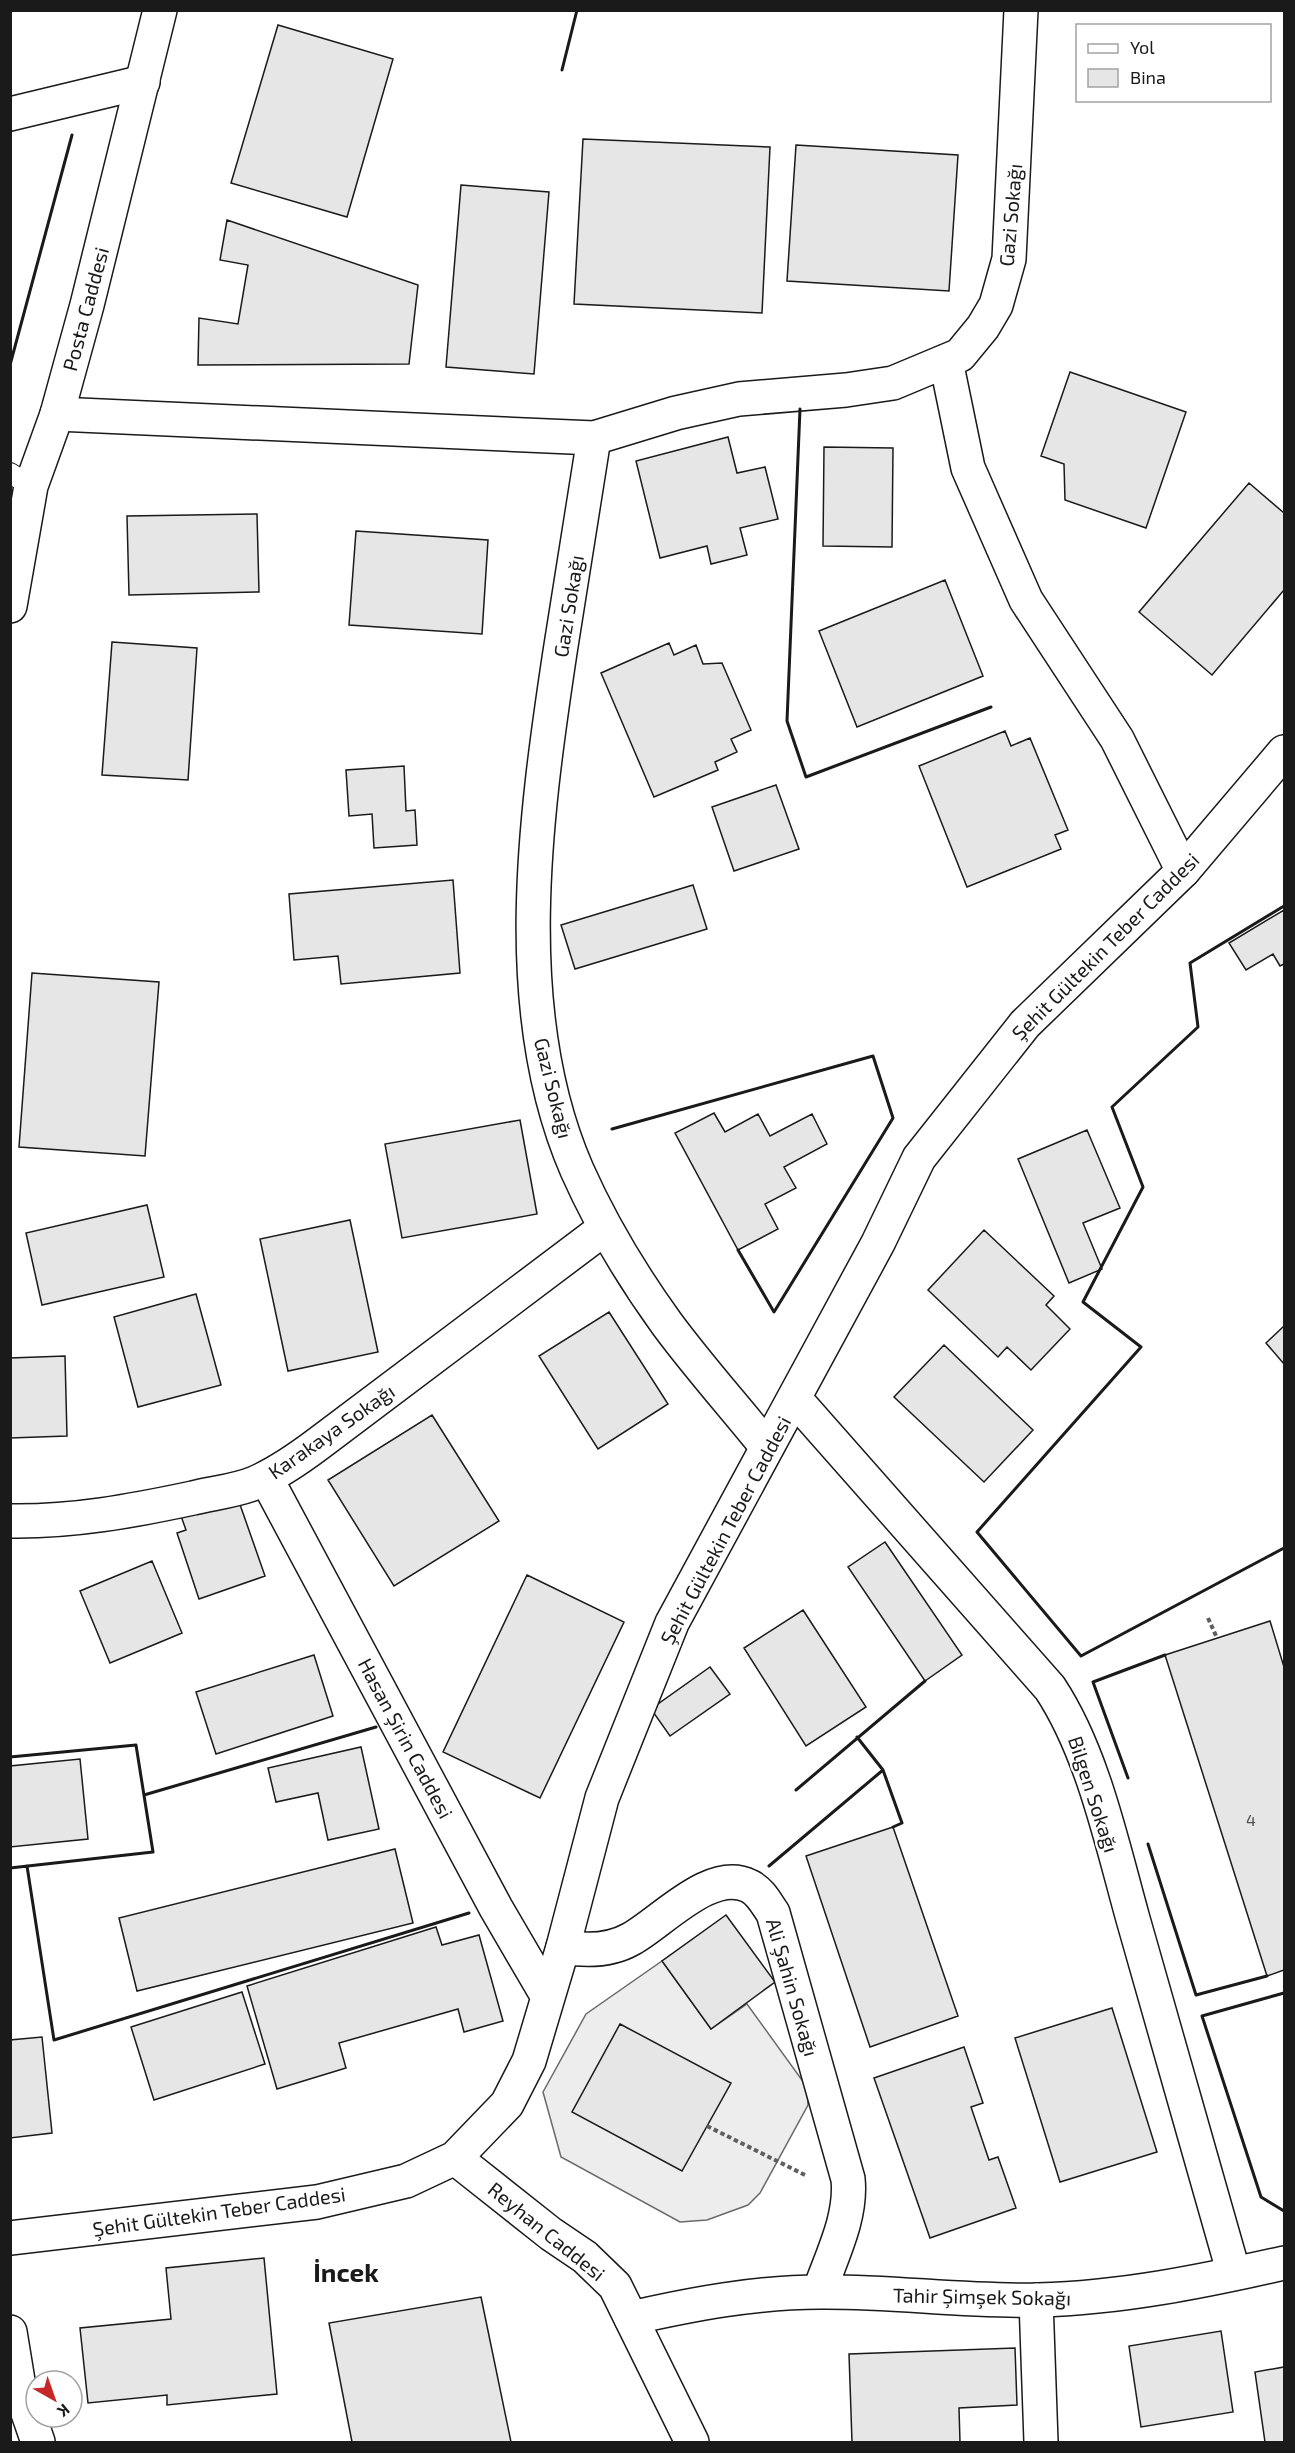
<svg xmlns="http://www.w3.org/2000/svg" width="1295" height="2453" viewBox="0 0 1295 2453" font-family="'Exo 2',sans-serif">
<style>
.built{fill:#ededed;stroke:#6a6a6a;stroke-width:1.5}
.building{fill:#e6e6e6;stroke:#1a1a1a;stroke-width:1.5}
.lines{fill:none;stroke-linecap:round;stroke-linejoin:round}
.service-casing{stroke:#1a1a1a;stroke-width:22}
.minor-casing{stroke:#1a1a1a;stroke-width:36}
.tertiary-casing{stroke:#1a1a1a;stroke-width:36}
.path{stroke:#5f5f5f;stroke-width:4;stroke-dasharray:4.5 3;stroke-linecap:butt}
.service{stroke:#fff;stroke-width:20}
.minor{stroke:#fff;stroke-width:33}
.tertiary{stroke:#fff;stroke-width:33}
.wall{stroke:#1a1a1a;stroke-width:3}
.labels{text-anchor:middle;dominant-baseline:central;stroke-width:4.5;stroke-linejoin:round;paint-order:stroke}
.number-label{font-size:16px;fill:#4d4d4d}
.street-label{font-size:20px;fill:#1a1a1a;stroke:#fff}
.district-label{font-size:26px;font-weight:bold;fill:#1a1a1a;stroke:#fff}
</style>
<rect width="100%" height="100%" fill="#fff"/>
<path class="built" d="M662,1961L711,2029L747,2004L807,2087L808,2105L760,2193L748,2205L707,2220L680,2222L561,2157L543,2092L586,2014Z"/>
<path class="building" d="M278,25L393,59L347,217L231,183Z
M583,139L770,147L762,313L574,304Z
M796,145L958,155L949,291L787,281Z
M461,185L549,192L534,374L446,367Z
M227,220L418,285L409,364L198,365L199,318L238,324L248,265L220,260Z
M1070,372L1186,412L1146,528L1065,500L1064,464L1041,456Z
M728,437L737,473L765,467L778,519L740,528L747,555L711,564L707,546L660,558L636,461Z
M824,447L893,448L892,547L823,546Z
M1249,483L1284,513V590L1212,675L1139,612Z
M257,514L259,592L129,595L127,516Z
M356,531L488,540L482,634L349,625Z
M945,580L983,676L857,727L819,631Z
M112,642L197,648L188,780L102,775Z
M669,643L674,655L696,645L703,664L722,663L751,730L731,739L737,752L715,762L718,770L654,797L601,673Z
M1005,731L1011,746L1030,738L1068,830L1055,835L1061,849L967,887L919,766Z
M404,766L406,811L415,810L417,845L374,848L372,814L349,816L346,770Z
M776,785L799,849L734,871L712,807Z
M453,880L460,973L341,984L338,956L294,960L289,894Z
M693,885L707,929L575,969L561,925Z
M1284,910V964L1280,966L1273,954L1246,970L1229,943Z
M32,973L159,982L145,1156L19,1147Z
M714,1113L725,1132L758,1114L770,1136L812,1114L827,1144L784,1167L796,1188L765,1204L778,1229L738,1250L675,1133Z
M520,1120L537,1214L402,1238L385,1144Z
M1087,1130L1120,1208L1083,1223L1102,1269L1069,1283L1018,1159Z
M147,1205L164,1277L42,1305L26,1233Z
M350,1220L378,1352L288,1371L260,1239Z
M984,1230L1054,1296L1046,1305L1070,1329L1031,1370L1007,1347L998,1357L928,1290Z
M196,1294L221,1385L138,1407L114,1317Z
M609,1312L668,1404L598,1449L539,1356Z
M1284,1326V1364L1266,1343Z
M944,1345L1033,1430L984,1482L894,1397Z
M65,1356L67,1436L10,1438V1358Z
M432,1415L499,1521L394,1586L328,1480Z
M237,1496L265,1576L199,1599L177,1533L186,1530L181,1516Z
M885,1542L962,1655L925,1681L848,1567Z
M152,1561L182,1633L110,1663L80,1591Z
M527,1575L624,1622L540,1798L443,1752Z
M803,1610L866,1707L806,1746L744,1648Z
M1270,1621L1284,1667V1970L1267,1976L1165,1655Z
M314,1655L333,1716L216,1754L196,1692Z
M710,1667L730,1694L670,1736L651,1709Z
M361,1747L379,1829L328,1840L318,1793L276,1802L268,1768Z
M80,1759L88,1839L10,1847V1766Z
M893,1827L958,2016L870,2047L806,1856Z
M395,1849L413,1923L137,1991L119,1918Z
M726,1915L775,1982L711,2029L662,1961Z
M436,1927L442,1945L479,1935L503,2021L464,2032L458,2009L339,2043L346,2068L277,2089L247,1986Z
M242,1992L265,2064L154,2100L131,2027Z
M1112,2008L1157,2152L1060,2182L1015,2038Z
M620,2024L731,2083L682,2171L572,2112Z
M42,2037L52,2133L10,2138V2040Z
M964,2047L983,2103L971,2107L989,2160L998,2157L1016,2208L930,2238L874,2078Z
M264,2258L277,2394L167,2405V2395L88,2403L80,2328L171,2319L166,2268Z
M481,2297L511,2442H352L329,2323Z
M1221,2331L1233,2412L1141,2427L1129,2346Z
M1015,2348L1017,2405L959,2408L960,2442H852L849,2354Z
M1284,2367V2442H1265L1255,2372Z"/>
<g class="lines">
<g class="service-casing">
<path id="service" d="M10,473L31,486"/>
</g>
<g class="minor-casing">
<path id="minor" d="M10,114L143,82
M946,361L968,468L1026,600L1117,739L1183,871
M57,414L594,438
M795,1399L1050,1688C1093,1753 1112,1844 1133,1919C1167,2037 1200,2156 1234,2274
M766,1446C733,1405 698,1366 667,1324C633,1277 601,1224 577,1170C508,1012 535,818 560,652C571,581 583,510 594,438L676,413L739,399L846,390L893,383L960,355L983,327L996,305L1009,259L1021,10
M10,1521C72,1522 132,1511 193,1498C213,1493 236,1491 255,1483C278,1473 298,1459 318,1444L605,1228
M563,1947C586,1951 610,1951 631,1939C662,1922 711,1867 749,1886C760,1891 766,1903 773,1913L848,2179C852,2217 832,2255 819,2292
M1036,2300L1041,2442
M631,2318C693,2304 756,2292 820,2292C892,2291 965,2302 1038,2300C1121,2298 1204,2281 1284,2263
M10,2332L19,2387L38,2442"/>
</g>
<g class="tertiary-casing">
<path id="tertiary" d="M10,606L31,486L57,414L87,305L160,10
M266,1478L496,1908L548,1997
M455,2158L551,2234L585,2257L615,2286L692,2442
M10,2238L317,2202L406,2181L455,2158L507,2104L529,2061L563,1947L602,1798L672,1623L878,1243L919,1158L1025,1024L1183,871L1284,752"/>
</g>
<path class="path" d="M1208,1618L1217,1638
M707,2126L805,2175"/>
<use href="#service" class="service"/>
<use href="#minor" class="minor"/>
<use href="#tertiary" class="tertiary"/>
<path class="wall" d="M562,70L577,10
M10,365L72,135
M800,409L787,721L806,777L991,707
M1284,906L1190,963L1198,1027L1112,1107L1143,1187L1083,1302L1141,1347L977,1532L1081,1656L1284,1548
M612,1129L873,1056L893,1118L774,1312L738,1250
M857,1737L883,1770
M10,1757L136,1745L153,1852L10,1868
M1128,1778L1093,1682L1165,1655
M796,1790L925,1681
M144,1795L376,1727
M1148,1844L1196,1995L1267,1976
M27,1866L54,2040L469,1913
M769,1866L883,1770L902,1823L893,1827
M1284,1993L1202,2016L1261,2197L1284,2211"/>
</g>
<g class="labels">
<g class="number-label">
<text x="1251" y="1819">4</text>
</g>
<g class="street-label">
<text transform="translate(1010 215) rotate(-85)">Gazi Sokağı</text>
<text transform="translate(85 309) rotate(-75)">Posta Caddesi</text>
<text transform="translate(568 606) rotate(-81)">Gazi Sokağı</text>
<text transform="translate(1105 946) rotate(-45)">Şehit Gültekin Teber Caddesi</text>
<text transform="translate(554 1088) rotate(76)">Gazi Sokağı</text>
<text transform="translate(331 1431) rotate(-35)">Karakaya Sokağı</text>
<text transform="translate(725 1530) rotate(-62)">Şehit Gültekin Teber Caddesi</text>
<text transform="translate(406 1738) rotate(62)">Hasan Şirin Caddesi</text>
<text transform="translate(1094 1794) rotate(72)">Bilgen Sokağı</text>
<text transform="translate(793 1987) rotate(74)">Ali Şahin Sokağı</text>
<text transform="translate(219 2211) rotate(-8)">Şehit Gültekin Teber Caddesi</text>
<text transform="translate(547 2231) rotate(39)">Reyhan Caddesi</text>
<text transform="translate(982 2296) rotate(1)">Tahir Şimşek Sokağı</text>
</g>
<g class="district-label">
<text x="346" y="2271">İncek</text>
</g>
</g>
<rect width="1295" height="2453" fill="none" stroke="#1a1a1a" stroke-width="24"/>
<rect x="1076" y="24" width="195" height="78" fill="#ffffff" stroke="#a3a3a3" stroke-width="1.5"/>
<rect x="1088" y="44" width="30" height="9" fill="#ffffff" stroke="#a3a3a3" stroke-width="1.5"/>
<text x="1130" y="54" font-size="18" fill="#1a1a1a">Yol</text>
<rect x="1088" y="69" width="30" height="18" fill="#e6e6e6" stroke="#a3a3a3" stroke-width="1.5"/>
<text x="1130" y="84" font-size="18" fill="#1a1a1a">Bina</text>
<g transform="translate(54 2399) rotate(140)"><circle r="28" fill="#ffffff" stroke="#a3a3a3" stroke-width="1.5"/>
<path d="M0-4.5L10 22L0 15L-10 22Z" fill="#c62828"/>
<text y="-9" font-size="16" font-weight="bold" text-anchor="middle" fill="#1a1a1a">K</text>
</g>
</svg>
